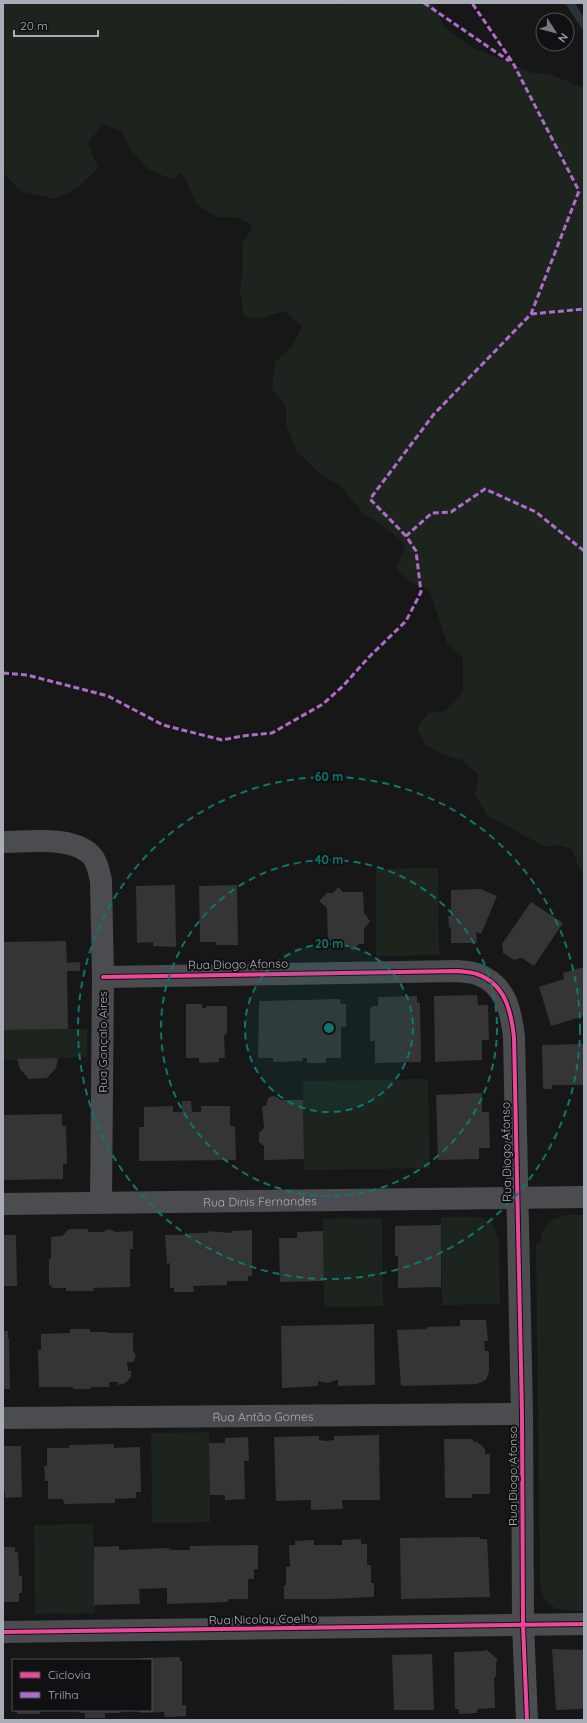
<svg xmlns="http://www.w3.org/2000/svg" width="587" height="1723" viewBox="0 0 587 1723" font-family="Quicksand,sans-serif">
<style>
.green{fill:#1d241e}
.lines{fill:none;stroke-linecap:round;stroke-linejoin:round}
.stream{stroke:#2a3239;stroke-width:8}
.building{fill:#353536}
.minor{stroke:#4b4c50;stroke-width:22}
.quiet{stroke:#b06ccc;stroke-width:3;stroke-dasharray:6 3;stroke-linecap:butt}
.cycleway-casing{stroke:#111113;stroke-width:6}
.cycleway{stroke:#ed469a;stroke-width:4}
.ring{fill:none;stroke:#0f766e;stroke-width:2;stroke-dasharray:7 5}
.labels{text-anchor:middle;dominant-baseline:central;stroke-width:4;stroke-linejoin:round;paint-order:stroke}
.street-label{font-size:12px;fill:#a8adb8;stroke:#111113}
.centre{fill:#0f766e;stroke:#111113;stroke-width:2}
.ring-label{font-size:12px;text-anchor:middle;font-weight:bold;fill:#0f766e;stroke:#111113;stroke-width:4;stroke-linejoin:round;paint-order:stroke}
</style>
<rect width="100%" height="100%" fill="#171717"/>
<path class="green" d="M3,3H333L337,5L352,3H434L444,27L471,47L533,73L549,74L584,88V873L579,868L572,849L557,845L545,847L487,815L475,795L479,776L462,760L443,755L426,745L417,729L428,713L445,711L463,692V658L447,643L429,589L409,582L396,569L405,546L390,531L364,514L338,484L322,475L297,452L286,424V408L272,389L275,362L292,346L302,326L284,311L262,318L244,317L240,291L243,266L242,244L253,226L236,217H216L197,204L182,173L172,179L149,170L131,150L122,131L102,124L88,144L98,168L76,189L55,199L20,191L3,172Z
M438,868L439,955L376,956V869Z
M87,1029V1057L3,1060V1030Z
M428,1079L430,1168L304,1170L303,1081Z
M567,1215H584V1611C560,1611 542,1610 540,1581L536,1244L541,1243C541,1227 551,1218 567,1215Z
M441,1217H477L483,1218L493,1225L499,1241L500,1304L442,1305Z
M382,1218L383,1306L324,1307L323,1219Z
M209,1432L210,1522L152,1523L151,1433Z
M93,1524L95,1613L35,1614L34,1525Z"/>
<g class="lines">
<path class="stream" d="M570,3L584,25"/>
</g>
<path class="building" d="M175,885L176,947L153,946V942L137,943L136,886Z
M237,885L238,945H216V942H200L199,886Z
M338,887L343,892H363L364,913L370,921L364,929V944H359L353,951L347,945H328L327,908L319,901L327,893H333Z
M481,889L497,896L481,934L476,932L477,943H451V927L449,928L448,916H451V890Z
M531,902L563,923L534,966L522,958L514,960L503,953L502,944Z
M66,941L67,963L80,962V971H67L68,1029L3,1030V942Z
M584,967V1016L551,1026L539,987L564,979L563,973Z
M477,995L478,1005H488L489,1040H482V1060L435,1062L434,996Z
M417,996V1003H420L421,1062L375,1063V1041H370V1009L373,1006H378V997Z
M340,999L341,1004H346V1027H341V1058H326V1063H307V1058H302L303,1061L273,1062V1058H258L259,1001Z
M186,1004H202V1008H206V1006H227V1034L224,1035L225,1058H219V1062L199,1063V1058H186Z
M584,1044V1085H552V1089H543L542,1045Z
M58,1058L56,1068L47,1078L29,1079L20,1069L17,1059Z
M482,1093V1112H489L490,1148H479V1159L438,1160L436,1095Z
M273,1096L277,1097L281,1100H303L304,1159L264,1160V1146L259,1142V1133L264,1128L262,1106H266L268,1098Z
M182,1101H191L192,1112H201V1106H230V1126H235L236,1160L139,1161V1127H144V1107L173,1106V1112H182Z
M62,1114V1126H66L67,1164H63V1179L3,1180V1115Z
M441,1225V1287L398,1288V1256H395V1226Z
M69,1229H88V1232H102L109,1229L116,1232L133,1231V1249H130V1287L93,1288L94,1291H66V1288H52L51,1285H49V1259H51V1237L62,1236Z
M252,1230V1276H248V1281H227V1285L193,1286L194,1292H174V1288H170V1263L167,1264L165,1235H189V1233H207V1231L231,1233V1231Z
M323,1231L324,1281L280,1282L279,1238H297V1232Z
M3,1235H16L17,1286H3Z
M460,1320H486L488,1341H484L485,1351H489V1372L486,1380L477,1384L401,1386L397,1330L427,1329V1327L460,1326Z
M374,1324L375,1385L338,1386V1380H336L328,1383L318,1381V1386L282,1388L281,1326Z
M70,1329H90V1332H107V1333H133V1350L136,1356L133,1362H127L128,1371H131V1376L128,1381L123,1384L118,1385V1382H109V1387H91V1389H73V1387H39L38,1350H41V1334L70,1333Z
M3,1331H8V1338H9L10,1389H3Z
M379,1435L380,1500H342L343,1509L311,1510V1500L276,1501L274,1437L319,1436V1440L326,1441L334,1440V1436Z
M248,1437L249,1461H244L245,1499L225,1500V1495H210L209,1443H225V1438Z
M444,1439H473V1442H477L485,1449V1454H490V1494H472V1498H445Z
M114,1444V1448L140,1447L141,1492H136V1498L115,1499V1503L64,1504L63,1499H48V1481H45L44,1466H47V1448H69V1445Z
M3,1446H21L22,1497L5,1498V1492L3,1493Z
M480,1537V1539H487L490,1597L401,1599L400,1538Z
M361,1539V1544H367V1565H371V1583H374V1597L329,1599H284V1585H286V1567H290L289,1545H295V1541L314,1540V1545H342V1540Z
M258,1545V1569H254V1579H248V1599H229L228,1602L167,1604V1588L139,1589L140,1604L94,1605V1547L119,1546V1550L169,1548V1550H190V1546Z
M3,1547H15V1552H18L19,1576H22V1593H19V1602H4L3,1599Z
M486,1649L498,1660L496,1662V1677H494L495,1708L477,1709V1713L459,1714V1709H455L454,1652L485,1651Z
M552,1649L584,1650V1709L556,1710Z
M432,1654L434,1710H394L392,1655Z
M180,1657V1661H182V1705H186V1716L165,1717L164,1712L140,1713V1710H151V1660H141V1658Z
M17,1710H40V1714H17Z
M79,1710H121V1713H105V1718H85V1713H79Z"/>
<g class="lines">
<g class="minor">
<path d="M3,842C28,842 69,836 89,853C97,859 99,872 101,881L103,977L101,1202"/>
<path d="M103,977L458,971C464,972 471,972 477,974C505,984 511,1010 514,1037L522,1414L523,1625L527,1720"/>
<path id="s1" d="M3,1204L584,1197"/>
<path id="s2" d="M3,1418L522,1414"/>
<path d="M3,1632L584,1624"/>
</g>
<path class="quiet" d="M424,3L509,61
M531,314L584,309
M406,536L370,499L434,414L531,314L579,191L513,63L472,3
M3,673L27,675L108,696L163,725L222,740L242,736L272,733L323,704L343,686L369,657L406,621L421,592L416,551L406,536L432,513L451,512L485,489L536,512L584,551"/>
<g class="cycleway-casing">
<path id="cycleway" d="M103,977L458,971C464,972 471,972 477,974C505,984 511,1010 514,1037L522,1414L523,1625L527,1720
M3,1632L584,1624"/>
</g>
<use href="#cycleway" class="cycleway"/>
</g>
<circle cx="329" cy="1028" r="84" fill="#0f766e" fill-opacity=".12"/>
<g class="ring">
<circle cx="329" cy="1028" r="84"/>
<circle cx="329" cy="1028" r="168"/>
<circle cx="329" cy="1028" r="251"/>
</g>
<g class="labels">
<g class="street-label">
<text transform="translate(238 964) rotate(-1)">Rua Diogo Afonso</text>
<text transform="translate(102 1042) rotate(-90)">Rua Gonçalo Aires</text>
<text transform="translate(506 1152) rotate(-91)">Rua Diogo Afonso</text>
<text stroke="none"><textPath href="#s1" startOffset="257">Rua Dinis Fernandes</textPath></text>
<text stroke="none"><textPath href="#s2" startOffset="260">Rua Antão Gomes</textPath></text>
<text transform="translate(512 1476) rotate(-90)">Rua Diogo Afonso</text>
<text transform="translate(263 1619) rotate(-1)">Rua Nicolau Coelho</text>
</g>
</g>
<circle cx="329" cy="1028" r="6" class="centre"/>
<g class="ring-label">
<text x="329" y="781">60 m</text>
<text x="329" y="864">40 m</text>
<text x="329" y="948">20 m</text>
</g>
<rect width="587" height="1723" fill="none" stroke="#a8adb8" stroke-width="8"/>
<rect x="12" y="1659" width="140" height="52" fill="#111113" stroke="#4d4f55"/>
<rect x="20" y="1672" width="20" height="6" fill="#ed469a" stroke="#4d4f55"/>
<text x="48" y="1679" font-size="12" fill="#a8adb8">Ciclovia</text>
<rect x="20" y="1692" width="20" height="6" fill="#b06ccc" stroke="#4d4f55"/>
<text x="48" y="1699" font-size="12" fill="#a8adb8">Trilha</text>
<g transform="translate(555 32) rotate(126)"><circle r="19" fill="#111113" stroke="#4d4f55"/>
<path d="M0-3L7 15L0 10L-7 15Z" fill="#757880"/>
<text y="-6" font-size="11" font-weight="bold" text-anchor="middle" fill="#a8adb8">N</text>
</g>
<path d="M14 30v6h84v-6" fill="none" stroke="#a8adb8" stroke-width="2"/>
<text x="20" y="30" font-size="12" fill="#a8adb8" stroke="#111113" stroke-width="3" paint-order="stroke">20 m</text>
</svg>
